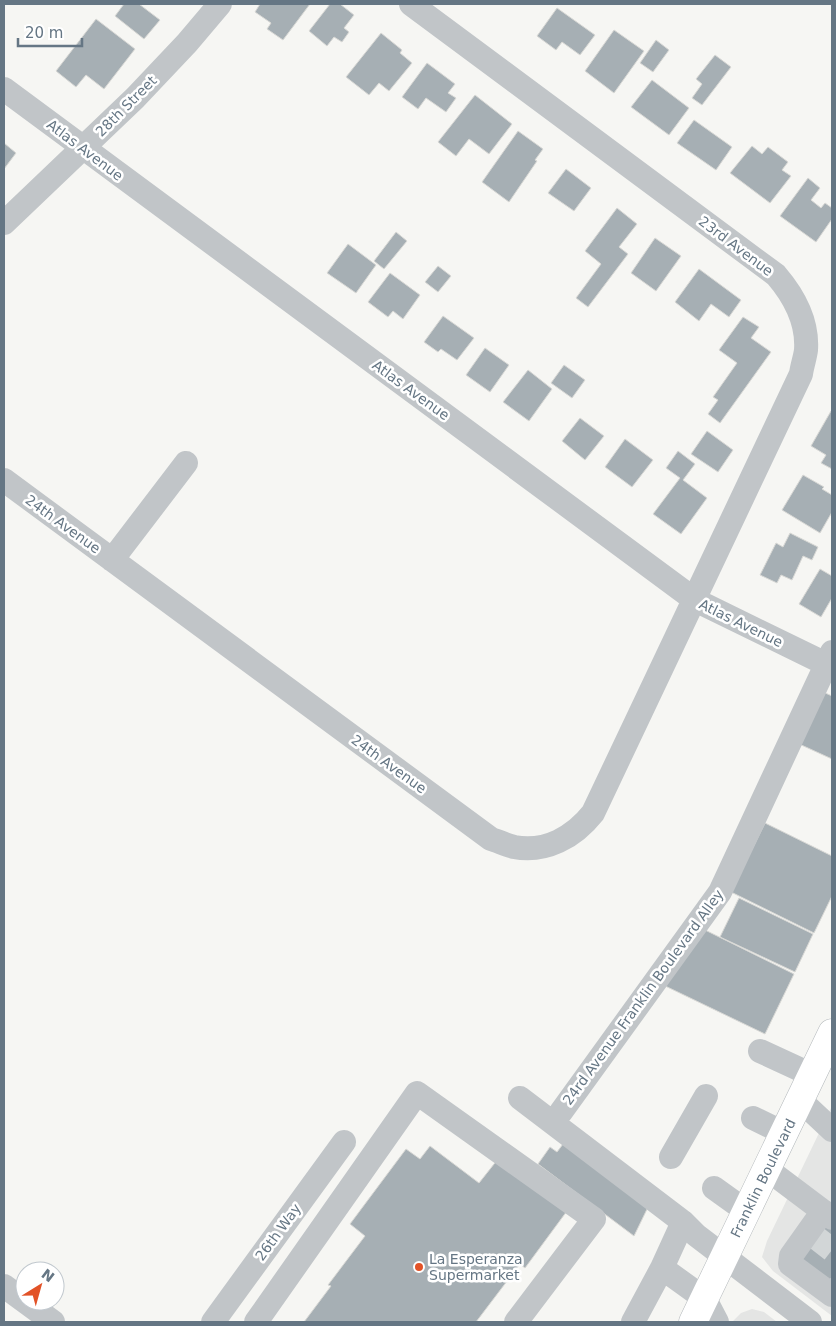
<svg xmlns="http://www.w3.org/2000/svg" width="836" height="1326" viewBox="0 0 836 1326" font-family="'DejaVu Sans',sans-serif">
<style>
.built{fill:#e4e5e4}
.building{fill:#a6afb4;stroke:#d8d8d5}
.lines{fill:none;stroke-linecap:round;stroke-linejoin:round}
.minor-tunnel{stroke:#d2d6d7;stroke-width:24;stroke-dasharray:24 12;stroke-linecap:butt}
.major-casing{stroke:#b4b9bc;stroke-width:29}
.minor{stroke:#c1c5c8;stroke-width:24}
.major{stroke:#fff;stroke-width:28}
.poi-dot{fill:#e25227;stroke:#fff;stroke-width:2}
.labels{text-anchor:middle;dominant-baseline:central;stroke-width:5;stroke-linejoin:round;paint-order:stroke}
.street-label{font-size:14px;fill:#657684;stroke:#fff}
.poi-label{font-size:14px;fill:#657684;stroke:#fff;text-anchor:start}
</style>
<rect width="100%" height="100%" fill="#f6f6f3"/>
<path class="built" d="M832,1106V1316L773,1271L762,1257L767,1241Z
M752,1309L764,1312L777,1322H732L741,1313Z"/>
<path class="building" d="M124,4H139L160,20L144,39L115,16Z
M260,4H310L283,40L267,29L271,23L255,12Z
M330,4H340L354,15L344,28L349,32L342,42L334,37L327,46L309,31Z
M557,8L595,35L580,55L562,42L556,50L537,36Z
M96,19L135,49L104,89L86,75L76,87L56,71Z
M614,30L644,51L614,93L585,71Z
M381,33L402,50L400,53L412,63L389,91L379,83L369,95L346,77Z
M656,40L669,50L653,72L640,63Z
M715,55L731,67L702,105L692,98L702,84L696,79Z
M427,63L455,84L448,93L456,98L446,112L426,98L418,109L402,97Z
M652,80L689,108L669,135L631,107Z
M475,95L512,124L489,154L469,139L456,156L438,142Z
M694,120L732,147L716,170L677,143Z
M518,131L543,149L535,160L537,161L509,202L482,182Z
M4,143L16,153L4,169Z
M752,146L762,154L768,147L788,162L782,170L791,176L770,203L730,173Z
M566,169L591,188L574,211L548,193Z
M808,178L820,188L811,200L821,208L825,203L832,208V219L816,242L780,216Z
M617,208L637,224L619,247L628,254L588,307L576,298L601,264L585,251Z
M396,232L407,241L384,269L374,261Z
M655,238L681,256L656,291L631,273Z
M348,244L376,265L356,293L327,273Z
M438,266L451,276L438,292L425,282Z
M699,269L741,300L729,317L711,304L699,321L675,302Z
M390,273L420,295L403,319L393,311L388,317L368,302Z
M443,316L474,338L457,360L441,349L438,352L424,342Z
M743,317L759,327L751,338L771,352L720,423L708,414L718,400L713,397L737,363L719,350Z
M485,348L509,365L490,392L466,375Z
M564,365L585,380L572,398L551,383Z
M528,370L552,389L529,421L503,402Z
M831,411L832,412V469L821,463L826,455L811,446Z
M580,418L604,436L585,460L562,441Z
M707,431L733,450L718,472L691,454Z
M625,439L653,460L632,487L605,467Z
M678,451L695,464L683,480L707,498L681,534L653,514L680,478L666,468Z
M803,475L824,487L822,489L832,495V512L820,533L782,510Z
M790,533L818,547L812,560L803,556L792,580L781,575L777,583L760,575L776,543L783,547Z
M820,569L832,576V598L821,617L799,604Z
M823,692L832,696V759L797,743Z
M765,823L832,856V896L814,933L731,892Z
M739,898L813,934L795,972L720,937Z
M699,927L794,974L765,1034L659,983Z
M566,1140L650,1203L634,1236L538,1164L550,1147L557,1152Z
M430,1146L479,1183L498,1159L567,1211L525,1268L520,1264L476,1322H304L331,1286L328,1285L365,1236L350,1224L406,1149L420,1159Z
M828,1218L832,1222V1277L828,1283L796,1259Z"/>
<g class="lines">
<path class="minor-tunnel" d="M814,1236L832,1250"/>
<g class="major-casing">
<path id="major" d="M693,1322L832,1033"/>
</g>
<path class="minor" d="M4,89L695,600L832,667
M4,223L135,98L187,43L220,4
M4,480L491,839C498,841 506,845 514,847C546,853 574,837 593,813L801,374C802,366 805,358 806,350C808,321 794,296 776,275L411,4
M112,560L186,463
M760,1051L812,1075
M520,1098L683,1222L696,1235L810,1322
M800,1100L832,1130
M561,1112L720,892L832,652
M753,1118L784,1133
M671,1157L706,1096
M767,1169L832,1218
M714,1188L746,1211
M823,1211L791,1256L790,1264L832,1295
M662,1268L705,1299L717,1322
M4,1286L53,1322
M213,1322L344,1142
M256,1322L417,1093L594,1219L516,1322
M633,1322L662,1268L683,1222"/>
<use href="#major" class="major"/>
</g>
<circle class="poi-dot" cx="419" cy="1267" r="5"/>
<g class="labels">
<g class="street-label">
<text transform="translate(126 106) rotate(-45)">28th Street</text>
<text transform="translate(85 150) rotate(37)">Atlas Avenue</text>
<text transform="translate(736 246) rotate(37)">23rd Avenue</text>
<text transform="translate(411 390) rotate(36)">Atlas Avenue</text>
<text transform="translate(63 524) rotate(36)">24th Avenue</text>
<text transform="translate(741 623) rotate(26)">Atlas Avenue</text>
<text transform="translate(389 764) rotate(36)">24th Avenue</text>
<text transform="translate(643 997) rotate(-54)">24rd Avenue Franklin Boulevard Alley</text>
<text transform="translate(763 1178) rotate(-64)">Franklin Boulevard</text>
<text transform="translate(278 1232) rotate(-54)">26th Way</text>
</g>
<g class="poi-label">
<text x="429" y="1259">La Esperanza<tspan x="429" dy="16">Supermarket</tspan></text>
</g>
</g>
<rect width="836" height="1326" fill="none" stroke="#657684" stroke-width="10"/>
<g transform="translate(40 1286) rotate(37)"><circle r="24" fill="#ffffff" stroke="#c1c8ce"/>
<path d="M0-4L9 19L0 12L-9 19Z" fill="#e25227"/>
<text y="-8" font-size="14" font-weight="bold" text-anchor="middle" fill="#657684">N</text>
</g>
<path d="M18 38v8h64v-8" fill="none" stroke="#657684" stroke-width="2.5"/>
<text x="25" y="38" font-size="15" fill="#657684" stroke="#ffffff" stroke-width="4" paint-order="stroke">20 m</text>
</svg>
